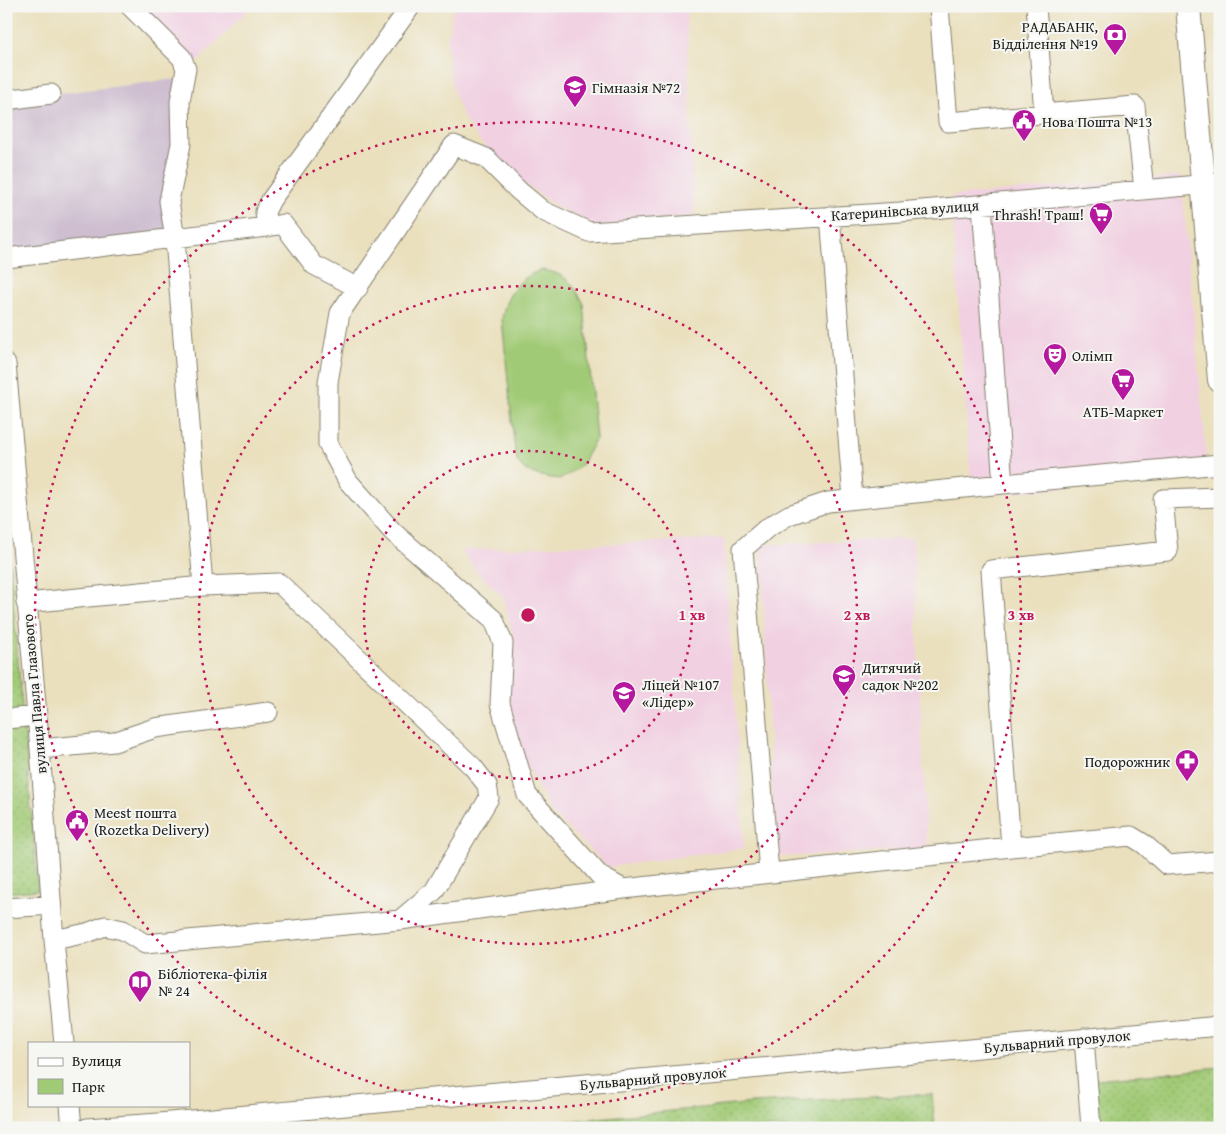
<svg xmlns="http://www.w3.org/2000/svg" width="1226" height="1134" viewBox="0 0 1226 1134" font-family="'Gentium Book Plus',serif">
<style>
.built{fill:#f1d0e2}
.industrial{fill:#cebed0}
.green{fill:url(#green-dots);stroke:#5e7349}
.pitch{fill:#a1ca76;stroke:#5e7349}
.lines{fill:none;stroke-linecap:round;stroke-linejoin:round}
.minor-casing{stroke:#837e6c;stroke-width:21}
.major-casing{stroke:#837e6c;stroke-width:26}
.minor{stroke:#fff;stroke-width:19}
.major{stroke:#fff;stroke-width:24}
.ring{fill:none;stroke:#c2185b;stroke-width:2.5;stroke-dasharray:2.5 5}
.labels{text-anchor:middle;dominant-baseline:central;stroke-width:4;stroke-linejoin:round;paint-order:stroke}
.poi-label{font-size:15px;fill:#1c1c1c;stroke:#f6f6f2;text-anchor:start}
.street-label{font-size:15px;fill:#1c1c1c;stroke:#f6f6f2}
.centre{fill:#c2185b;stroke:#f6f6f2;stroke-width:2.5}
.ring-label{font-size:15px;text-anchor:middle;font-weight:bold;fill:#c2185b;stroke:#f6f6f2;stroke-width:4;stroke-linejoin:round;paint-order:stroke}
</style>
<defs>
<pattern id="green-dots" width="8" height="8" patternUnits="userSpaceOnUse" patternTransform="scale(1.25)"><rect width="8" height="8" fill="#a1ca76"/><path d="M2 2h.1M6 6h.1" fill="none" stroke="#8aad66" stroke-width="1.8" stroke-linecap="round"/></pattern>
</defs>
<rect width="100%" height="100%" fill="#f6f6f2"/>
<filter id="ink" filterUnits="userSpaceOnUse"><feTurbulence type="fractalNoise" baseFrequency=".02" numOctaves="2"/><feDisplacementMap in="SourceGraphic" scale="10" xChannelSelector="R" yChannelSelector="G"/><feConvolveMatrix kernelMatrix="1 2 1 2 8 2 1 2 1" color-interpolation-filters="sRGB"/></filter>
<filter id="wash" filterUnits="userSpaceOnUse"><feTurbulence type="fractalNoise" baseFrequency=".0096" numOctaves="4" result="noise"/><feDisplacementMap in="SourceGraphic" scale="20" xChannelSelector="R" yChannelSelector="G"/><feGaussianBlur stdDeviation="1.12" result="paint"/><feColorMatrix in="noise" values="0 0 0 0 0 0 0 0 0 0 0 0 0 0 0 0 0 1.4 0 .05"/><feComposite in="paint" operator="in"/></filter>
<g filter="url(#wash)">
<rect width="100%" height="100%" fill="#eae0bd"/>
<path class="built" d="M139,6H252L195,64Z
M455,6H686L694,216L596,227L551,203L518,179L481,142L464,119L455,97L449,70L447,43L452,15Z
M1181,176L1208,475L972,496L951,196Z
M913,538L927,849L775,857L761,545Z
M724,539L744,848L608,867L552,813L518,750L506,679L513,637L503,597L478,573L461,550Z"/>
<path class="industrial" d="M185,78L175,239L11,257L6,203V100Z"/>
<path class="green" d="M6,519L38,890L6,893Z
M1220,1067V1128H1091L1087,1080Z
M932,1094L935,1128H495L753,1103Z"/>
<path class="pitch" d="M543,270C566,274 573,283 584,304L596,438L582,464L572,472L561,479L550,478L537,475L525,470L517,461L515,452L502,319C505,296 519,276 543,270Z"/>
</g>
<g filter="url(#ink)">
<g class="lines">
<g class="minor-casing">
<path id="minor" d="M939,6L948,122L1135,106L1144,190
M1036,6L1044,114
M6,100L51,94
M1220,183L900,212L589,232L543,211L519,191L486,158L454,145L340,313L328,382V444L348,481L393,532L494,620L503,643L500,704L527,795L600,876L623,889L1011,847L1131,836L1144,844L1167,865L1220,861
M982,205L1003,484L1220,464
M830,216L853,499
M6,258L267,227
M358,288L314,265L283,224L267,227L265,212L271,200L411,6
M6,364L40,749L54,940L64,1043
M26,603L203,586L175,239L169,201L181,144L180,101L186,69L182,58L130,6
M6,719L37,716
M40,749L114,742L155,728L268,712
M1011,847L991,570L1168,551L1163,499L1220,497
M769,873L743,549L767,528L789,515L828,502L1003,484
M6,908L51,905
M400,920L623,889
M54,940L87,933L105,926L123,930L145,944L400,920L434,891L489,798L487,785L473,767L279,583L203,586
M1084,1038L1091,1128
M70,1105L72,1128
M87,1128L159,1123L1220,1026"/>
</g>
<g class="major-casing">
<path id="major" d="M1188,6L1220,380"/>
</g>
<use href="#minor" class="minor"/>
<use href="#major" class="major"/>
</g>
</g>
<g class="ring">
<circle cx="528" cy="615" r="164"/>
<circle cx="528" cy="615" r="329"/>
<circle cx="528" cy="615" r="493"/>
</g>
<defs>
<g id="bank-pin" transform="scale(1.25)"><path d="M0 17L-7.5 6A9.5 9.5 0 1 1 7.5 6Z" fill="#b5179e" stroke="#f6f6f2"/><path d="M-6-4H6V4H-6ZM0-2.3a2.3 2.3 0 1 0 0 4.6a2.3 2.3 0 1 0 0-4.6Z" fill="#fff"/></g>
<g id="school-pin" transform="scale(1.25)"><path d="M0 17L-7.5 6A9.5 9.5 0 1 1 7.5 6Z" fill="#b5179e" stroke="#f6f6f2"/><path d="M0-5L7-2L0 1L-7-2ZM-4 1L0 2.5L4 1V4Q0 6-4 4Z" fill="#fff"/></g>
<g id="civic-pin" transform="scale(1.25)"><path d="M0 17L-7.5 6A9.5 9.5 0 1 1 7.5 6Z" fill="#b5179e" stroke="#f6f6f2"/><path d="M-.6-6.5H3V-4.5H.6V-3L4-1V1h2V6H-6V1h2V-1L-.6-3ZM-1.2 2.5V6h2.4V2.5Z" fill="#fff"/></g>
<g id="supermarket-pin" transform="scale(1.25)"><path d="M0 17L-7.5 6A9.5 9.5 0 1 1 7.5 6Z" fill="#b5179e" stroke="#f6f6f2"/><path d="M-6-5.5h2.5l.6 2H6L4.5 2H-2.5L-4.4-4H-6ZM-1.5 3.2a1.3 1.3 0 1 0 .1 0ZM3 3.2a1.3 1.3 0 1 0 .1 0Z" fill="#fff"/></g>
<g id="theatre-pin" transform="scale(1.25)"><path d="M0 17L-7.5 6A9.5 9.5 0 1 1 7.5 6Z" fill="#b5179e" stroke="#f6f6f2"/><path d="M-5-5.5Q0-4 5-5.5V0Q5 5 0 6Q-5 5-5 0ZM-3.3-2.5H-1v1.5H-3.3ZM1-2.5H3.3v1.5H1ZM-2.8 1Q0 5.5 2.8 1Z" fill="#fff"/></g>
<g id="pharmacy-pin" transform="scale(1.25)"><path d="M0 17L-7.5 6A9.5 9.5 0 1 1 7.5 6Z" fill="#b5179e" stroke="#f6f6f2"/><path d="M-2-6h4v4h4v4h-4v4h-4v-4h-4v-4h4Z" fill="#fff"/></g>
<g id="library-pin" transform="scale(1.25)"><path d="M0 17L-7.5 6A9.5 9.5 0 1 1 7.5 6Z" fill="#b5179e" stroke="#f6f6f2"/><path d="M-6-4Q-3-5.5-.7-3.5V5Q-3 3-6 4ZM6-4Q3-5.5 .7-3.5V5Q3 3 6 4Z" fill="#fff"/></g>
</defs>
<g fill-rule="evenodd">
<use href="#bank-pin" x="1115" y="35"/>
<use href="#school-pin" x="575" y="87"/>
<use href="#civic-pin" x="1024" y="121"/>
<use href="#supermarket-pin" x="1101" y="214"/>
<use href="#theatre-pin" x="1055" y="355"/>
<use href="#supermarket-pin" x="1123" y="380"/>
<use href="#school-pin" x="844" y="676"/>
<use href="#school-pin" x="624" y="693"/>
<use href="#pharmacy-pin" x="1187" y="761"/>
<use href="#civic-pin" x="77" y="821"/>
<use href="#library-pin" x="140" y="982"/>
</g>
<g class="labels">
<g class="poi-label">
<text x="1098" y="26" text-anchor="end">РАДАБАНК,<tspan x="1098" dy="17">Відділення №19</tspan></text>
<text x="592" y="87">Гімназія №72</text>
<text x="1042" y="121">Нова Пошта №13</text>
<text x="1084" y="214" text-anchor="end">Thrash! Траш!</text>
<text x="1072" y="355">Олімп</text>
<text x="1123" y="411" text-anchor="middle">АТБ-Маркет</text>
<text x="862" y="667">Дитячий<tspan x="862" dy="17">садок №202</tspan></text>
<text x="642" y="684">Ліцей №107<tspan x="642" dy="17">«Лідер»</tspan></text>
<text x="1170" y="761" text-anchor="end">Подорожник</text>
<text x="94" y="812">Meest пошта<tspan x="94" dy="17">(Rozetka Delivery)</tspan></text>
<text x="158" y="973">Бібліотека-філія<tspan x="158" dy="17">№ 24</tspan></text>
</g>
<g class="street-label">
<text transform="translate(905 210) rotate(-4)">Катеринівська вулиця</text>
<text transform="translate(34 694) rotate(-95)">вулиця Павла Глазового</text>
<text transform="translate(1057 1041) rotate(-5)">Бульварний провулок</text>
<text transform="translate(653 1078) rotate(-5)">Бульварний провулок</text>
</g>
</g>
<circle cx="528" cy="615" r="8" class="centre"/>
<g class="ring-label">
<text x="692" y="620">1 хв</text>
<text x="857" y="620">2 хв</text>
<text x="1021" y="620">3 хв</text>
</g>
<rect width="1226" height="1134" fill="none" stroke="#f6f6f2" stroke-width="25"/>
<rect x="28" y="1042" width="162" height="65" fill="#f6f6f2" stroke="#9f9f9c"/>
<rect x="38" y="1058" width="25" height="8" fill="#ffffff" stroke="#9f9f9c"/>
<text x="72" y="1066" font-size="15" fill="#1c1c1c">Вулиця</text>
<rect x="38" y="1079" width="25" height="15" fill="#a1ca76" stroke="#9f9f9c"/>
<text x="72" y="1092" font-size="15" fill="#1c1c1c">Парк</text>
</svg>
